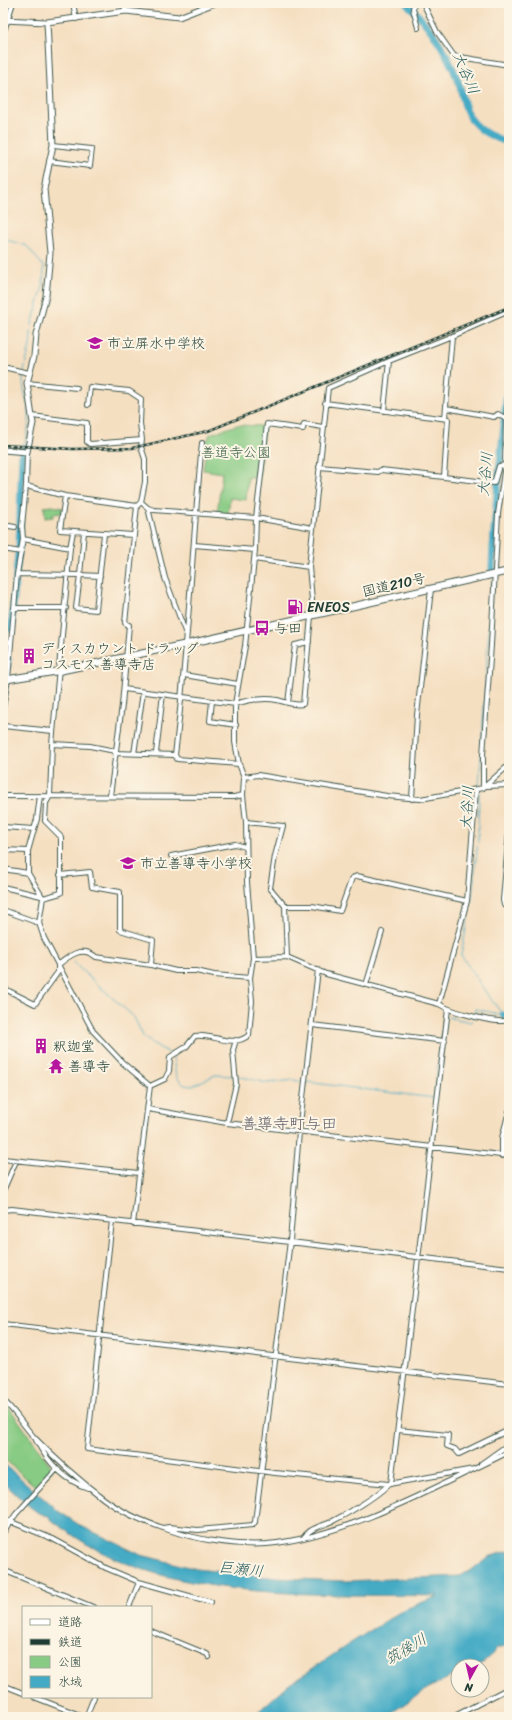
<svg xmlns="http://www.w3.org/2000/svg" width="512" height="1720" viewBox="0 0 512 1720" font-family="Sriracha,'Klee One',sans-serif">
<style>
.green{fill:#88cb84;stroke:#54845c}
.water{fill:#45abc5;stroke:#32747c}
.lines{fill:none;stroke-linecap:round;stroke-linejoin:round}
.stream{stroke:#45abc5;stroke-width:1}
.river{stroke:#45abc5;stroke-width:7}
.minor-casing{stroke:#3f5549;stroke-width:6}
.major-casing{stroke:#3f5549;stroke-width:7}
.highway-casing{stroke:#3f5549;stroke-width:8}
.minor{stroke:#fff;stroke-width:4}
.major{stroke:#fff;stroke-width:5}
.highway{stroke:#fff;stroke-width:6}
.rail-casing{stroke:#1f3d34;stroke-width:2.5}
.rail{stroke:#fcf5e5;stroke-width:1;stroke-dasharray:3;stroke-linecap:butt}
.labels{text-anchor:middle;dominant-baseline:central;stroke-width:4;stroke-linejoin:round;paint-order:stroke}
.poi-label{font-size:14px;fill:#1f3d34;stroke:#fcf5e5;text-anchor:start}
.park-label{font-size:14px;fill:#396048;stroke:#fcf5e5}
.street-label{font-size:14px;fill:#1f3d34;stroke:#fcf5e5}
.water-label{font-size:15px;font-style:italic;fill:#2a5e60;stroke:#fcf5e5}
.quarter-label{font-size:16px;fill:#63616b;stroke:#fcf5e5}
</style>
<rect width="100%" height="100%" fill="#fcf5e5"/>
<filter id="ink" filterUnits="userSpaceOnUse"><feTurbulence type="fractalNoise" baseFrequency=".025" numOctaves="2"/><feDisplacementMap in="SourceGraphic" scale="8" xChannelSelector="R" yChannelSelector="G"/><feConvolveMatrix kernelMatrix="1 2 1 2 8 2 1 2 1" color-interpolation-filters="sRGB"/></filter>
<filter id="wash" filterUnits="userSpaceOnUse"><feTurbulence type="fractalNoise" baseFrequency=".012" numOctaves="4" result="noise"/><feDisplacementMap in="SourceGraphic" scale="16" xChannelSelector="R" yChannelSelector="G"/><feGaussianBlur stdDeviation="0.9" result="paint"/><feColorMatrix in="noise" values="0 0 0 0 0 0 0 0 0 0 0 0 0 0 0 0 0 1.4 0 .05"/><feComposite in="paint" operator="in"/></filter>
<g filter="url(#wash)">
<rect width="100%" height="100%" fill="#f5dfc1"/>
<path class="green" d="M237,425L264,426L259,478L248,477L246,500L230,498L228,515L217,514L222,473L203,470L207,441L210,434Z
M52,506L63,508L62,513L54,514L53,517L45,518L44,507Z
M3,1399L53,1469L36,1487L3,1458Z"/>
<path class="water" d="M3,1463L58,1511L81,1526L141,1555L197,1569L277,1578L344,1581L460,1576L478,1566L488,1557L509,1551V1644L501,1648H496C486,1666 478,1666 458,1666V1673L427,1689L385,1717H252L288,1685L349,1644L403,1610L438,1596C341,1594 213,1600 123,1562C96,1551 70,1535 48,1517C45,1514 40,1514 37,1512C25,1504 14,1492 3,1482Z"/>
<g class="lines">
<path class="stream" d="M3,235L7,240L27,246L44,267L43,287L32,324L30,346L24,371
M23,374C22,388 27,400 29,414C30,424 27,433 25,442
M479,788L492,580
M479,791L478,841L472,897L461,955L487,994L503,1015
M74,962L78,967L134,1017L144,1038L172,1055
M474,1015L475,1009L503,1015
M448,1017L471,1022L474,1019
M441,1038L445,1017
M173,1057L176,1077L184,1085L192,1086L215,1075L235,1076
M238,1076L267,1083L294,1080L303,1082
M306,1082L434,1098L441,1041"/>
<path class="river" d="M406,3C429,24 447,52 458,81C463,94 463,108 471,119C481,133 494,137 509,143
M24,448V447
M19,549L22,454
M492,570C493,528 498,486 502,444C505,422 504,402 509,380
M11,629L18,554
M6,675L8,659
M3,693L5,682
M503,1015L509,1020"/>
</g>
</g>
<g filter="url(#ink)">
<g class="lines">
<g class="minor-casing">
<path id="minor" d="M73,3L76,19
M123,3L126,11
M414,3L413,9L418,28
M423,3L437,32L454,56L509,65
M3,34L13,3
M49,161L90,166L92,149L53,145
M452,336L509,311
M3,367L29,373
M27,383L77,388
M325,403L448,419L444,477L494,483L499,466L505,465
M88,405L90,387L129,391L141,399L140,423L142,440L141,447L145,459V482L141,502L137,506L125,623L129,625L122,705L110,796
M446,408L494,417L498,414L506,419L509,426
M384,411L389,361
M32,416L87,423V442L90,444L142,440
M505,465L509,471
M319,467L378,472L381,470L444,477
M26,486L65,496L137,506
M65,496L60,530L133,535
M141,502L148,508L154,510L256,518L313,528
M148,508L165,578L186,634
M3,525L15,527
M84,532L80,575L100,576
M23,539L70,548L73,532
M194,545L255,550
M3,549L21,552
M254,559L309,567
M17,574L80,575L76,608L96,610L104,534
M14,608H66
M3,641L8,642
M184,675L238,684
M124,689L235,704C249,700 263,697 277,700C286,702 294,706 303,704L311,616L312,600L309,567L328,388L389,361L452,336L445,418
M212,701L210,721L236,725
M288,703L295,645L309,642
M3,708L8,679L17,574L23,539L22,526L26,486L27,452
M3,726L53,731
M52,744L90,746L115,751
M115,753L175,755C188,651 192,547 202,443
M156,753L163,694
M134,754L143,692
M175,755L177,759L239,764
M244,777L258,775L387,796L420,799L483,788L509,765
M487,786L509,785
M483,788V755L491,645L498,514L505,465L506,419L509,390
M3,796L234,797L243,795
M40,796L37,819L28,851V873L43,898L39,923L44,938L93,1031L123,1063L150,1086
M412,799L417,715L431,589
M246,822L283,826L275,856L270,888L285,906L287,957
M3,827L34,829
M509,831L503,900L504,905L509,907
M3,850L28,851
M171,856L235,844L245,847
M3,869L28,873
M60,875L90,872L92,887L120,892V930L153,940L151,965
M3,887L41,896
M43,898L61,893V837L45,821L46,803L50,796L52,744L70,548
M285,906H312L340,911L352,878L357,876L467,901
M3,910L39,923
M253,958L287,957L326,974L439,1004C450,1011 497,1025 509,1020
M366,985L382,932
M3,988L35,1004L58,972V965C69,956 82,945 96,957L151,965L176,971H196L214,975L250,978
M439,1004L467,901L476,790
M312,1025L445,1041
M150,1086L165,1079L169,1071L170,1057L186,1047L195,1036C212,1033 233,1049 249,1035L252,1001L250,978L253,958L247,882L246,822L243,795L244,777L239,764L235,742V704L245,646L255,550L256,518L267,424L303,429L304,424L323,427
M148,1109L227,1123L509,1156
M227,1123L236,1084L233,1050L236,1040
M502,1156V1138L509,1111
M3,1159L139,1173
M3,1191L16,1161
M3,1210L12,1209L509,1268
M112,1221L87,1449L275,1473L389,1484L474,1469
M133,1224L150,1086
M3,1324L509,1384
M3,1400C15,1411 23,1425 34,1437C56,1460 79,1480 104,1499C123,1513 144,1522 166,1529C197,1540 234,1546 267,1544C347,1537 437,1486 509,1452
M398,1430L448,1435L447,1446L455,1449L459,1454L509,1430
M36,1440C48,1463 64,1480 88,1488
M481,1464L509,1444
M391,1484L448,1009
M9,1521L53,1539L106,1568L139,1582L211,1602
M163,1528L169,1527L198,1530L253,1525L255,1522L290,1241L299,1132L318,970
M3,1533L16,1514L56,1470
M304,1537C310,1528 322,1526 331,1522C349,1513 376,1497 389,1484
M3,1570L93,1607
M129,1607L139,1582
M151,1631L207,1654L209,1657
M3,1685L23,1693
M34,1697L85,1717
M86,1717L94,1697
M453,1717L509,1688"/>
</g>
<g class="major-casing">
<path id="major" d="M3,20L47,22L126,11L179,17L215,3
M3,450L27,452L33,423L27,383L34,356L36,335L46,296L50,253L44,189L53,145L47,22"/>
</g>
<g class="highway-casing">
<path id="highway" d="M3,680L59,671L187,644L509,571"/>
</g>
<use href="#minor" class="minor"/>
<use href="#major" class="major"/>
<use href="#highway" class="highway"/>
<g class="rail-casing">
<path id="rail" d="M3,445L72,449L132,448L208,431L509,307"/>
</g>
<use href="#rail" class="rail"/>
</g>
</g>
<defs>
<g id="school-bare" transform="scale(1.2)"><path d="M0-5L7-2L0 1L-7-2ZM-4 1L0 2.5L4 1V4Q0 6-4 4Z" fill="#b5179e" stroke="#fcf5e5" stroke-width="2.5" paint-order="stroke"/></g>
<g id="fuel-bare" transform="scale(1.2)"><path d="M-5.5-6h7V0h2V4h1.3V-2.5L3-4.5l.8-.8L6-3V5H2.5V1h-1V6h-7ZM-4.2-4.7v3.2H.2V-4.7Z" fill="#b5179e" stroke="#fcf5e5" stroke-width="2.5" paint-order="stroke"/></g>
<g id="bus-bare" transform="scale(1.2)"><path d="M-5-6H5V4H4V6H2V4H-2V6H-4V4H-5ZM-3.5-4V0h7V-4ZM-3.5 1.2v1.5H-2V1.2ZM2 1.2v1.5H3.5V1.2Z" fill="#b5179e" stroke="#fcf5e5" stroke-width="2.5" paint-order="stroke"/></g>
<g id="building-bare" transform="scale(1.2)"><path d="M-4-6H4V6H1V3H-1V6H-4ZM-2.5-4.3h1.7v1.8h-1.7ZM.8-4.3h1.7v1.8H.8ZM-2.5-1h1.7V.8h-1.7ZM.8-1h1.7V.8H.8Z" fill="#b5179e" stroke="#fcf5e5" stroke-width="2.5" paint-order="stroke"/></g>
<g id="temple-bare" transform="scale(1.2)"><path d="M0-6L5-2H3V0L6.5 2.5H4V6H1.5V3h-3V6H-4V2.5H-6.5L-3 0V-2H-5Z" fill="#b5179e" stroke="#fcf5e5" stroke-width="2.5" paint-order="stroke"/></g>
</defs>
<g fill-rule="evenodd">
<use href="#school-bare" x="95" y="343"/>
<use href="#fuel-bare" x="295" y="607"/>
<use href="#bus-bare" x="262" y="628"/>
<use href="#building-bare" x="29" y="656"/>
<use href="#school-bare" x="128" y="863"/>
<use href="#building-bare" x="41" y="1046"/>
<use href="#temple-bare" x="56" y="1066"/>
</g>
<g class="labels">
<g class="poi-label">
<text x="107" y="343">市立屏水中学校</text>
<text x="307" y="607">ENEOS</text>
<text x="274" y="628">与田</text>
<text x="41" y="648">ディスカウント ドラッグ<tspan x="41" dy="16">コスモス 善導寺店</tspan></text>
<text x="140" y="863">市立善導寺小学校</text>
<text x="53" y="1046">釈迦堂</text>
<text x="68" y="1066">善導寺</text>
</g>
<g class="park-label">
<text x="236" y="452">善道寺公園</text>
</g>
<g class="street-label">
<text transform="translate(394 585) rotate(-13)">国道210号</text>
</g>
<g class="water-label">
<text transform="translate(466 73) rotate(67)">大谷川</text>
<text transform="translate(485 474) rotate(-85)">大谷川</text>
<text transform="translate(467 808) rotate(-87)">大谷川</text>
<text transform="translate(241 1569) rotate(6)">巨瀬川</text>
<text transform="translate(406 1649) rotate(-31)">筑後川</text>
</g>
<g class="quarter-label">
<text x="289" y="1123">善導寺町与田</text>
</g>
</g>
<rect width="512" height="1720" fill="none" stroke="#fcf5e5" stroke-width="16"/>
<rect x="22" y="1606" width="130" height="92" fill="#fcf5e5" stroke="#a4ab9e"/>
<rect x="30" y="1619" width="20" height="6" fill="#ffffff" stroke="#a4ab9e"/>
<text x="58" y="1626" font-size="12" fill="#1f3d34">道路</text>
<rect x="30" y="1639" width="20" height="6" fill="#1f3d34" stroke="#a4ab9e"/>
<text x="58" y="1646" font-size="12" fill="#1f3d34">鉄道</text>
<rect x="30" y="1656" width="20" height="12" fill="#88cb84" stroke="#a4ab9e"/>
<text x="58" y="1666" font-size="12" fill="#1f3d34">公園</text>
<rect x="30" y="1676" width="20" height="12" fill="#45abc5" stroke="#a4ab9e"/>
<text x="58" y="1686" font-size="12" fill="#1f3d34">水域</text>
<g transform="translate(470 1678) rotate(188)"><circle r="19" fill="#fcf5e5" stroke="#a4ab9e"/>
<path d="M0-3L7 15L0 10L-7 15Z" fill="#b5179e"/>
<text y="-6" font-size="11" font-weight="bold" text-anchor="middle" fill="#1f3d34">N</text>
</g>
</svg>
